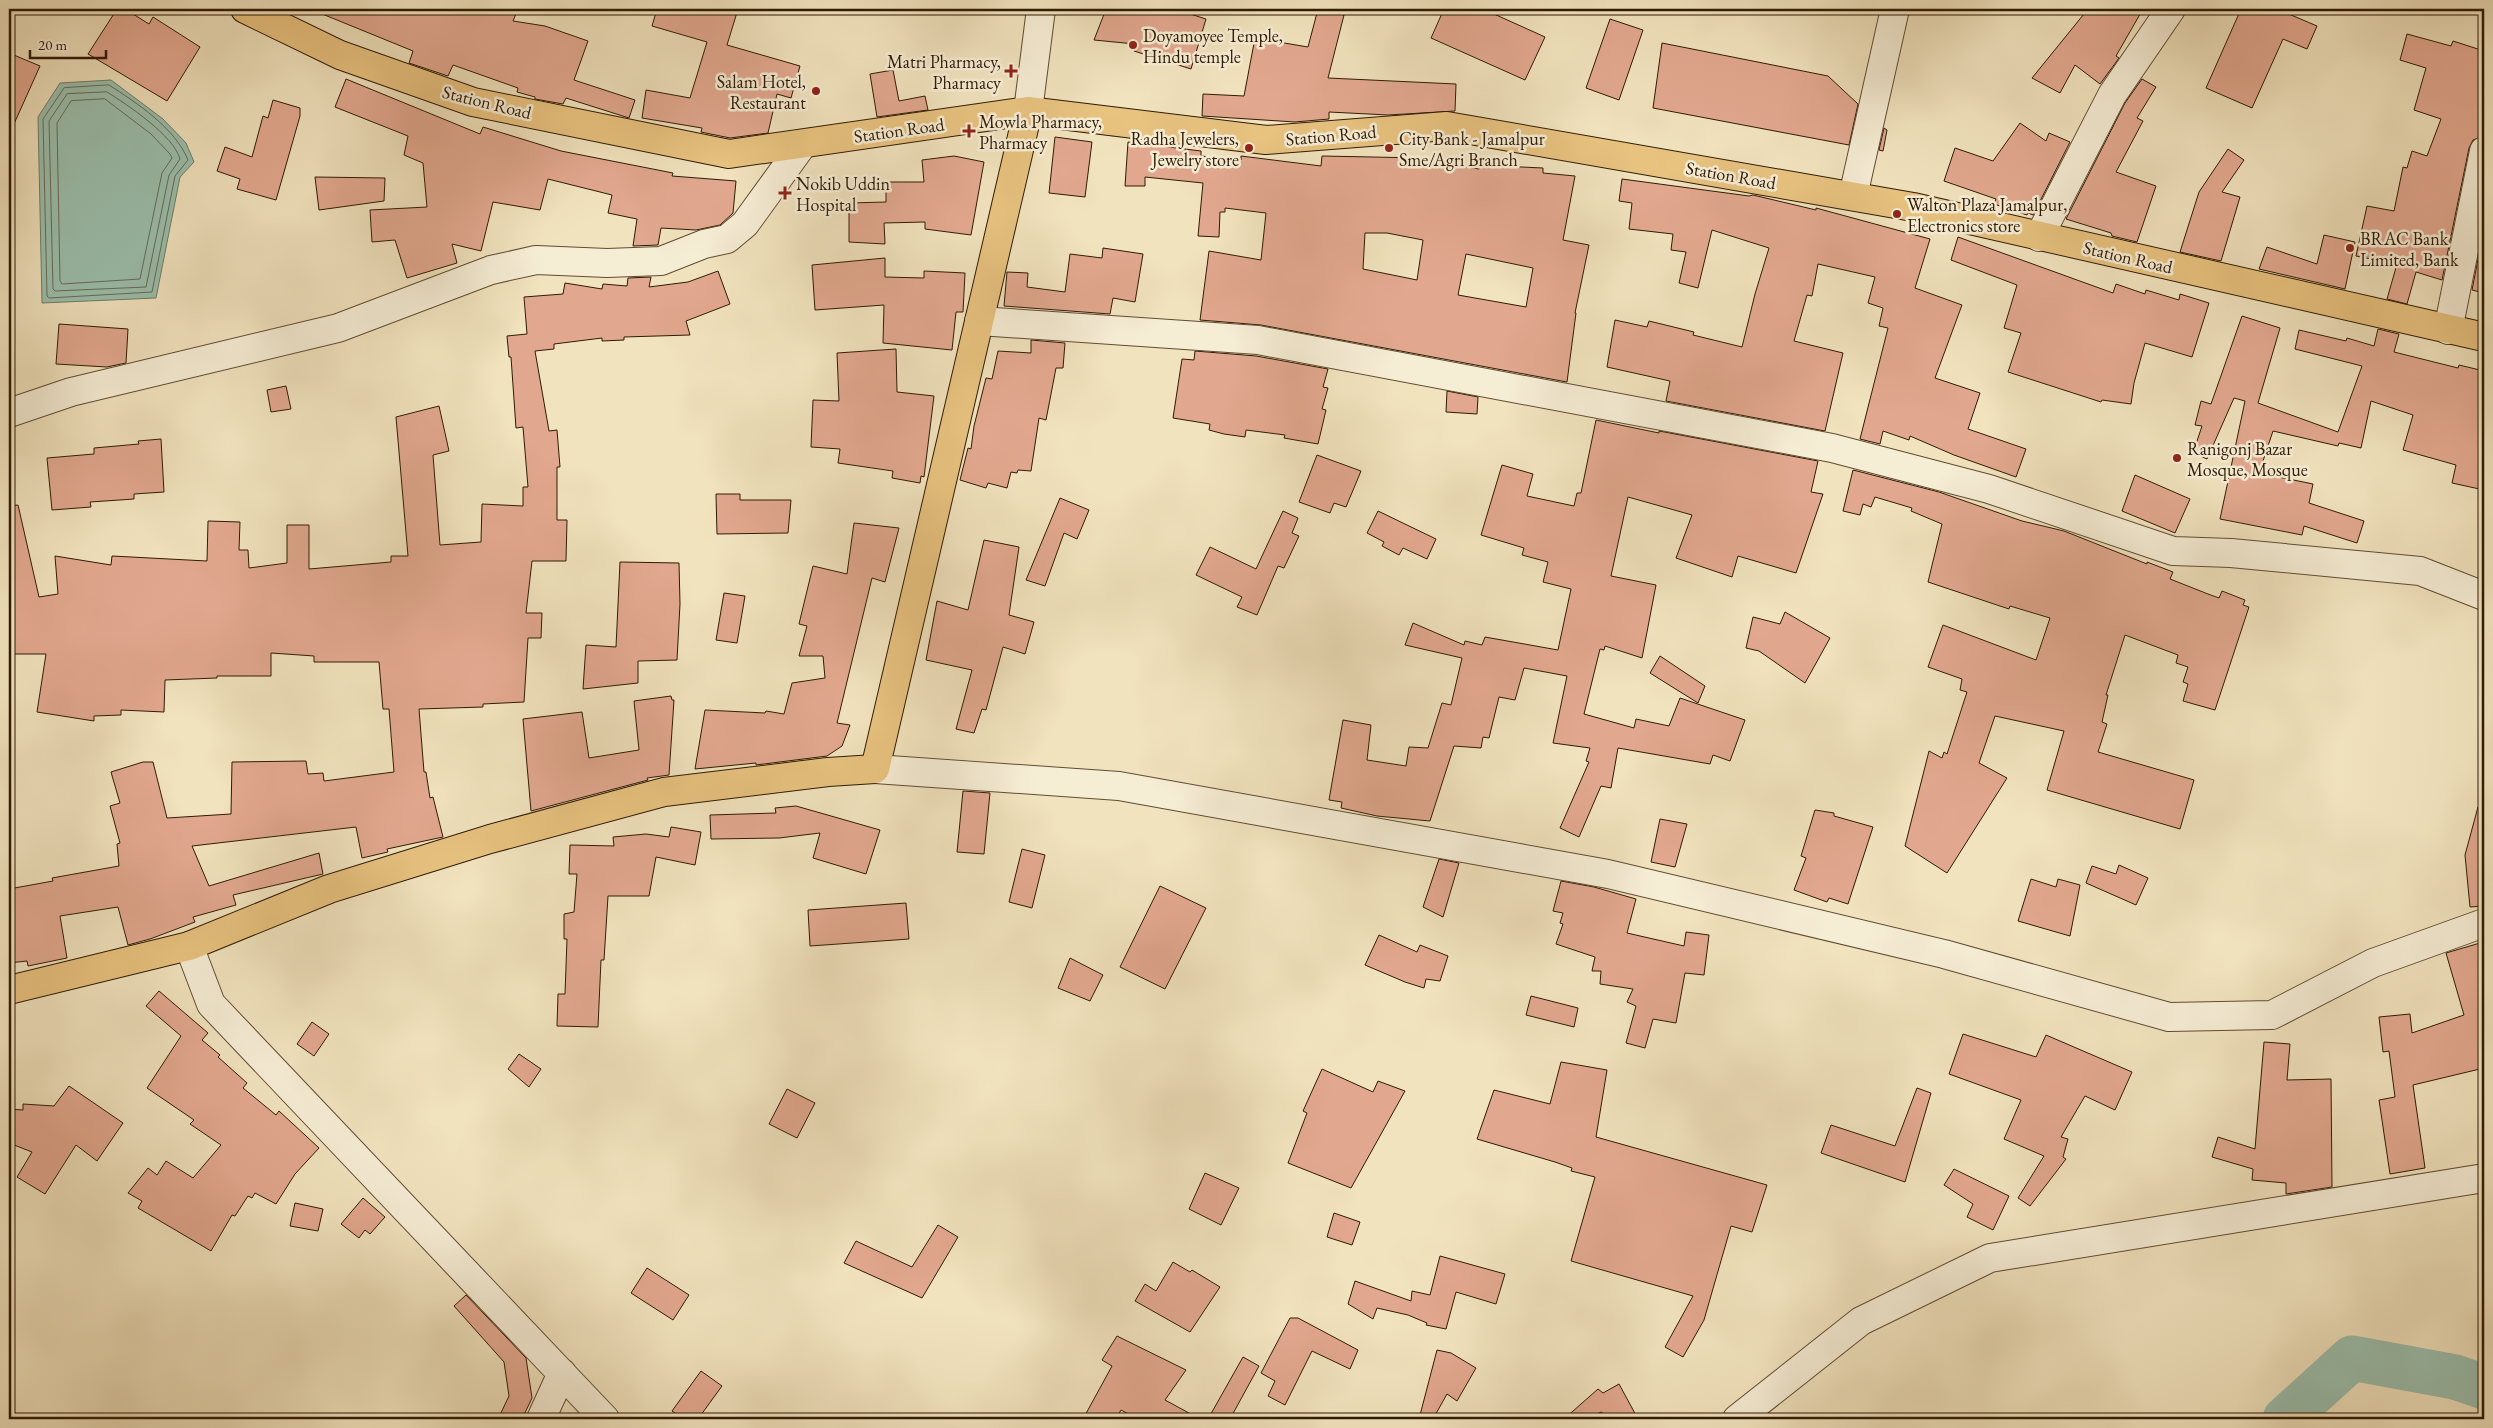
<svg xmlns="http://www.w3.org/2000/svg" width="2493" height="1428" viewBox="0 0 2493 1428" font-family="'EB Garamond',serif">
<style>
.water{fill:#9bbfad;stroke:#707d69}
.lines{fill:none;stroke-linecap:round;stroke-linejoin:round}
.shore{stroke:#656c58;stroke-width:1}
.river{stroke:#9bbfad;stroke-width:45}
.building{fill:#e2a88f;stroke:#2f1a04;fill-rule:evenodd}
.minor-casing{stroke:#604c32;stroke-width:30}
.tertiary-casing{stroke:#604c32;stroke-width:30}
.primary-casing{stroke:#2f1a04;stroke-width:30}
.minor{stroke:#f6edd5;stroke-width:28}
.tertiary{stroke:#f6edd5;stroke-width:28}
.primary{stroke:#e8c27f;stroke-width:28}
.poi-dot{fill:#8f2418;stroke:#f6edd5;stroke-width:2}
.labels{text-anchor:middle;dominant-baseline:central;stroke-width:5;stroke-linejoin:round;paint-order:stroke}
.poi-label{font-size:18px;fill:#2f1a04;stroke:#f6edd5;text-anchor:start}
.street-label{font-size:18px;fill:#2f1a04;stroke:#f6edd5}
</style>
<rect width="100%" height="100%" fill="#f1e3be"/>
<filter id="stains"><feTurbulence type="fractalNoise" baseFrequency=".004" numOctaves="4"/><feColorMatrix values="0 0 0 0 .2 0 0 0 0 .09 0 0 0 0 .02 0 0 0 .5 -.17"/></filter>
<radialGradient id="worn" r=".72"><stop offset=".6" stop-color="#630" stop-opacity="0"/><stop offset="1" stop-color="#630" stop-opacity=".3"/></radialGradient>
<path class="water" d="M111,80L163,119L186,143L194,162L180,177L156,298L42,303L38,117L60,83Z"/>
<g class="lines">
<path class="shore" d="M109,85C137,103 175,128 188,160L175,176L152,292L49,298L47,296L43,119L64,88Z
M107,92C128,105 174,136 180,159L169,175L146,287L55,291L53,289L49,121L67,94Z
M105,99L151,134L170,154L172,158L162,173L140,279L62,284L60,281L57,123L71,101Z"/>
<path class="river" d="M2285,1419L2352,1358L2455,1377L2484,1387"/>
</g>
<path class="building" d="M117,9H125L149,24L153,17L200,47L167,101L88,54Z
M310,9H518L513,21L545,26L588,41L574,80L635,100L629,118L566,98L563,104L535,99V97L517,92L518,88L453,65L448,76L409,63L413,51Z
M657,9H738L727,45L800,66L791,98L777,94L768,133L730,138L701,132L702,128L642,118L646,90L690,98L707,42L652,26Z
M1106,9H1175L1206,19L1191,69L1134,51L1135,44L1094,40Z
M1318,9L1344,15L1328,78L1456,84L1455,111L1388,115L1329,112V119L1295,122L1202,116L1203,94L1244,96L1255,38L1308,47Z
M1444,9H1483L1545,37L1525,80L1431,38Z
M2088,9H2143L2116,56L2119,58L2100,84L2075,65L2060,93L2032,78Z
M2241,9H2277L2317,26L2307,49L2283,39L2252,108L2206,88Z
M1610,19L1643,30L1619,100L1586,88Z
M2407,34L2451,46L2453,41L2484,51V136L2473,140L2469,148L2442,280L2416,272L2407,304L2387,299L2397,264L2356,256L2367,206L2394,211L2403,167L2407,168L2412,151L2427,156L2441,119L2414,110L2426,68L2400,60Z
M1662,43L1828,76L1858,104L1849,145L1653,108Z
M9,53L40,66L9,135Z
M893,70L899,101L925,96L928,110L877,117L870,74Z
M346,79L480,134L483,127L561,151L673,173L672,176L736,181L733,213L720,225L696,230L661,228L658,245L633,246L637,219L608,213L612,195L548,179L540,210L493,202L481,251L452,244L457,263L407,278L395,240L372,242L370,210L427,207L423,163L404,155L408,136L335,107Z
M2142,79L2156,87L2137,118L2143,121L2116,172L2156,186L2137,242L2112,236L2111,233L2066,219L2125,103Z
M273,100L300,108V116L276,200L237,189L240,179L217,171L225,147L252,157L263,116L268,118Z
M2020,123L2046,141L2049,133L2070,142L2033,215L2028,213L2027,215L1994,204L1996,199L1944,181L1955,148L1993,161Z
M1884,128L1887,130L1883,151L1879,150Z
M1055,137L1092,142L1085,197L1049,193Z
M1128,142L1201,151V156L1241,160V156L1321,166L1322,156L1422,158V160L1479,169V165L1543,168V173L1575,176L1563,240L1589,245L1575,313H1576L1567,382L1261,325L1200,320L1209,251L1261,260L1266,213L1225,208V212H1220L1219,237L1198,236L1203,183L1145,177V186H1125ZM1365,233H1387L1423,240L1417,280L1363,269ZM1466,254L1533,268L1526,307L1458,295Z
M2228,149L2244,160L2222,192L2240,197L2221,261L2180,252L2199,192Z
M954,156L984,162L971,235L925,229V222L884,223L885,244L849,242V203L886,202V182H924L922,160Z
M315,177L385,178L384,201L319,210Z
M1622,179L1749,196L1753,195L1816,210V208L1930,239L1915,288L1962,305L1935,378L1980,393L1968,429L2026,449L2016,477L1954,455L1910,436L1909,440L1883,431L1880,444L1860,439L1888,328L1879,326L1883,308L1868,303L1875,277L1818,264L1812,296L1807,295L1794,341L1843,353L1825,431L1666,401L1670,381L1607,367L1615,320L1647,327L1649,321L1694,332L1693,335L1742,347L1755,294L1769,248L1712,230L1698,288L1679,283L1686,252L1671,250L1673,234L1629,229L1632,203L1619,201Z
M2484,229V293L2472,290Z
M2324,235L2355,242L2345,289L2259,269L2267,247L2317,264Z
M1958,237L2113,293L2116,284L2145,294L2146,290L2179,300L2180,294L2209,303L2192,357L2145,343L2134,383L2131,404L2102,400L2101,402L2008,372L2021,333L2004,328L2017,285L1951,260Z
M1103,248L1143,254L1135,302L1113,298L1110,314L1004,306L1007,272L1028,273L1027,287L1065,292L1070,254L1102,258Z
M885,258V277L924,278V271L965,273L963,312H956L952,350L883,343L884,305L815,310L812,265Z
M718,271L730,304L686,321L690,335L624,337V340L602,341V338L554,344V349L535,351L549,431L557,430L560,467H557V520H567L566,561H532L526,613H542L541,638H528L524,702L483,704V707L419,709L424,772H426L430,798L433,797L443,837L387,849L388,852L362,858L356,827L192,846L209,886L319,853L323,874L233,895L236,905L193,917L195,922L150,939L128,945L118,907L60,916L67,958L28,966L27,961L9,963V919L12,918L9,889L53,881L52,878L119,866L117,844L120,843L110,806L120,803L111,772L143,762H153L167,818L231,814L232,762L306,761L308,774L323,773L324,781L394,772L389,709H383L379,662H314V656L271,653V676H217V678L165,680L164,712L121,710V715L94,716V721L37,712L46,654H9V506L18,505L39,597L58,594L55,556L111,565L112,556L207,561L208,521L240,522L239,550H248L249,568L287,563V525H309V569L391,562V556H408L396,417L439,406L449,451L433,455L440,545L481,542L482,504L523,506V487H528L523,427L516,428L511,357H509L507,336L527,334L524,297L563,294L565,283L602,289L603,284L627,286L628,278L651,277L649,287L688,282Z
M2242,316L2280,328L2258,403L2338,432L2362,366L2295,349L2299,330L2346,341L2347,338L2374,346L2378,329L2399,334L2394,352L2458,368L2459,365L2484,371V490L2452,483L2456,465L2403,450L2413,415L2371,401L2361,448L2339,443L2338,446L2273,431L2259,473L2313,484L2309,503L2364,521L2357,543L2304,526L2302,535L2220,519L2245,401L2234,398L2207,459L2193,453L2202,426L2195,425L2201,401L2211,404Z
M59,324L128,329L126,363L107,367L56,364Z
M1031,340L1065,343L1063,368H1056L1046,420L1039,418L1031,471L1018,470L1017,473L1011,472L1007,488L988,483L986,488L960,480L968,448L971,449L974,426L986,378L992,379L998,351L1031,353Z
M896,349L897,392L934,396L924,477L921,476L920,483L892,478L893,471L838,463L840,449L811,447L813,400L839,401L837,353Z
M1195,351L1256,356L1328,369L1323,387L1328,388L1322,409L1326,410L1318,444L1284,438L1285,435L1246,430L1245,437L1224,434L1209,430L1210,424L1173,418L1182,359L1194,360Z
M286,386L291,409L271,412L267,390Z
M1447,391L1478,397L1477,414L1446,412Z
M1596,420L1659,433V431L1818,461L1811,492L1823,494L1796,573L1738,556L1732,577L1676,558L1692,515L1628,497L1611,576L1656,585L1642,658L1605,646L1604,650L1600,649L1584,714L1634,728L1636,719L1669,726L1680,698L1745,720L1730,761L1713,755L1710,764L1618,748L1611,788L1601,786L1579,837L1560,828L1589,762L1586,761L1590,748L1553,743L1567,676L1524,668L1515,700L1499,697L1489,738L1483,737L1481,748L1454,746L1430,821L1377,816L1341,808L1342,802L1329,800L1343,720L1371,725L1367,760L1406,766L1409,747L1428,748L1442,703L1451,705L1462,658L1405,645L1413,623L1464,645L1465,641L1482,645L1485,637L1558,650L1571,589L1543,582L1548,562L1522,555L1524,548L1481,535L1502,465L1533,474L1527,496L1574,506L1577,493H1581Z
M161,439L164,492L134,494V499L90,502L91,507L52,510L47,458L94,454V448L139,444L138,441Z
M1317,455L1361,471L1346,507L1334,503L1330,513L1299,502Z
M1853,470L1939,492L2022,521L2064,531L2147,564V562L2173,572L2170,579L2208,594L2219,598L2222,591L2245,600L2243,605L2249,607L2215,710L2183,701L2188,684L2183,682L2188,667L2176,663L2178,655L2125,635L2106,695H2108L2102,722L2107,724L2098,752L2194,780L2180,829L2047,790L2064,731L1995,716L1979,763L2007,778L1947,873L1905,846L1929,751L1942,758L1944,752L1947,754L1967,692L1960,690L1962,679L1928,667L1943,625L2036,660L2050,618L2010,606L2009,609L1928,582L1942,524L1911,511L1912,508L1875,497L1871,507L1863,504L1860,515L1843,511Z
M2135,475L2190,499L2175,533L2122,511Z
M716,494H740V500H791L788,533L717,534Z
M1060,498L1089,510L1077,539L1064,533L1045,586L1026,580Z
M1283,511L1298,518L1292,533L1299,536L1284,568L1278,566L1257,615L1237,607L1242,597L1196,575L1210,547L1256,569Z
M1378,511L1436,539L1427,559L1403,548L1399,555L1382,546L1384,542L1367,533Z
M854,523L899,528L885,582L872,578L837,723L850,725L842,746L827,756L756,765V763L695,769L705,710L765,713L766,711L784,714L792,683L825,678L823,656H799L807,626L799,624L813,566L847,574Z
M984,540L1019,547L1009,615L1034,622L1025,654L1003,647L986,710L982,709L974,733L956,729L972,670L926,660L937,601L968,610Z
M620,562L679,563L680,604L677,660L638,661V683L583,689L586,645L616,647Z
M724,593L745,596L737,643L716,640Z
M1785,612L1830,638L1805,683L1759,651L1746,648L1753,617L1780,624Z
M1660,656L1705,686L1698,703L1650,673Z
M671,696L672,700H674L669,775L647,778L648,780L531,811L523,719L582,712L589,758L639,750L634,701Z
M963,791L990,793L984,854L957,852Z
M796,806L880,830L866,874L813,858L820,833L779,838L711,839L710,815L776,813L775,808Z
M2478,807L2484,808V906L2470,907L2465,855Z
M1815,810L1834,813V816L1873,827L1848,904L1829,898L1827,902L1794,890L1806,858L1801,856Z
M1660,819L1687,824L1675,867L1651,862Z
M671,827L701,832L695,865L656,857L649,896H608L604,960H601L598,1027L557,1026L558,994H565L567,939H564V914L574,912L577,874H569L570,845L614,846L613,837L646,834L669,837Z
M1022,849L1045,855L1032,908L1009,902Z
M1439,859L1459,863L1443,917L1423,907Z
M2119,865L2148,878L2136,905L2086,883L2092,866L2116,874Z
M2031,879L2056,887L2058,879L2080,885L2070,936L2018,921Z
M1561,881L1594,887L1636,899L1627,933L1684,946L1686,932L1709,935L1704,975L1685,973L1676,1023L1653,1019L1645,1048L1626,1043L1636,1006L1627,1002L1633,989L1600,984L1601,971H1592L1595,957L1556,944L1563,924L1560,923L1563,913L1553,911Z
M1160,886L1206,908L1165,989L1120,967Z
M906,903L909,939L810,946L808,910Z
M1379,935L1417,952L1420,945L1448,956L1440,981L1426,979L1424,988L1405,982L1365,965Z
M2480,943L2484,959V1068L2413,1085L2425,1168L2390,1174L2379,1100L2395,1097L2389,1051L2383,1052L2379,1017L2410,1014L2412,1033L2464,1015L2446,953Z
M1070,958L1103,975L1090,1001L1058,988Z
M159,991L208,1033L202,1040L220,1055L218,1057L247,1083L243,1088L276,1115L279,1111L319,1148L295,1174L276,1204L255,1193L252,1198L248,1196L235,1216L232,1215L211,1251L138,1208L142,1201L128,1193L148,1168L157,1175L166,1161L193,1178L221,1145L190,1124L194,1120L147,1088L181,1036L146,1006Z
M1531,996L1578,1008L1574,1027L1526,1015Z
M312,1022L329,1034L314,1056L297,1044Z
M1963,1034L2036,1057L2046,1035L2132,1072L2115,1110L2085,1096L2061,1137L2068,1139L2063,1157L2066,1159L2030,1206L2018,1198L2044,1156L2004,1139L2021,1100L1949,1074Z
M2264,1042L2290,1044L2287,1080L2331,1079L2332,1187L2286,1194V1183L2252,1180L2253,1169L2212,1157L2218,1137L2255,1149Z
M519,1054L541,1069L529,1087L508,1069Z
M1561,1062L1607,1070L1596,1137L1767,1185L1752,1232L1731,1226L1704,1320L1683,1357L1665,1347L1693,1296L1571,1261L1595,1177L1571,1171L1572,1168L1555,1162L1477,1139L1494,1090L1550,1104Z
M1322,1069L1373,1092L1378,1081L1405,1091L1351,1188L1288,1163L1307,1113L1303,1111Z
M69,1086L123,1123L97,1161L76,1145L45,1194L17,1177L32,1152L9,1143V1109L23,1110V1104L54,1106Z
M1917,1088L1931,1093L1905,1182L1821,1153L1831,1125L1895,1146Z
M787,1089L815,1103L797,1138L769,1124Z
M1954,1169L2009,1196L1993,1230L1967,1217L1973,1204L1944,1185Z
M1205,1173L1239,1188L1221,1225L1189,1209Z
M363,1198L385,1217L370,1234L365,1230L359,1238L341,1224Z
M295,1203L323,1209L318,1231L290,1226Z
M1334,1213L1360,1222L1352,1245L1327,1237Z
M938,1225L958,1237L922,1298L844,1263L856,1241L912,1267Z
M1440,1256L1505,1274L1496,1304L1456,1292L1446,1329L1426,1325L1427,1323L1408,1315L1377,1308L1373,1319L1348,1304L1355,1281L1411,1301L1412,1291L1430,1295Z
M1173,1262L1190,1272L1192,1270L1220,1287L1190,1332L1135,1301L1145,1284L1156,1291Z
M647,1268L689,1295L673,1320L631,1293Z
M466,1295L526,1358L532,1398L522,1419H498L509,1396L504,1362L454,1306Z
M1290,1318H1298L1358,1350L1350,1369L1312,1351L1285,1405L1268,1396L1275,1381L1261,1373Z
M1117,1336L1186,1370L1165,1400L1200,1419H1138L1121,1410L1116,1419H1083L1112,1366L1102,1360Z
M1437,1350L1451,1353L1476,1368L1457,1401L1447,1394L1433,1419H1419Z
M1243,1357L1259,1366L1230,1419H1208Z
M701,1371L722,1386L698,1419H683L672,1411Z
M1619,1384L1638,1419H1612L1601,1412L1588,1419H1564L1598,1389L1603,1393Z"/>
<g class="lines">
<g class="minor-casing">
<path id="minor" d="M1028,111L1041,9
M1853,196L1895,9
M2039,237L2112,95L2171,9
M979,321L1258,340L1832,448L1989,489L2173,551L2231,553L2420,571L2484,596
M2448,330L2484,151
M9,413L71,392L338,328L491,270L536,260L607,263L661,261L704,244L727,239L745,224L803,144
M189,946L211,1004L605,1419
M541,1419L562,1373
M1737,1419L1861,1321L1990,1258L2484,1178"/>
</g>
<g class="tertiary-casing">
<path id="tertiary" d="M875,769L1119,786L1608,874L1944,954L2169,1017L2272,1015L2373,963L2484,923"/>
</g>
<g class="primary-casing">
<path id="primary" d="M245,9L340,55L473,102L729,154L1028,111L1266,140L1447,126L1913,207L2484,337
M9,990L189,946L329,889L490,839L664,792L828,772L875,769L1028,111"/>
</g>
<use href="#minor" class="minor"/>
<use href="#tertiary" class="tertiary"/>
<use href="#primary" class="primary"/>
</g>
<g class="poi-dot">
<circle cx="1133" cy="45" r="5"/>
<path d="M1008.5 63.5h5v5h5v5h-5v5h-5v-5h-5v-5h5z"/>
<circle cx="816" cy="91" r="5"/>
<path d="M966.5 123.5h5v5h5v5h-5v5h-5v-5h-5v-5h5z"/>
<circle cx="1249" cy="148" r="5"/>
<circle cx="1389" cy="148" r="5"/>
<path d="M782.5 185.5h5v5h5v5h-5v5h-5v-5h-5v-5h5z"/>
<circle cx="1897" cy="214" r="5"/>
<circle cx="2350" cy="248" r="5"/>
<circle cx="2177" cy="458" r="5"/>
</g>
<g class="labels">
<g class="poi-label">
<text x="1143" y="35">Doyamoyee Temple,<tspan x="1143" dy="21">Hindu temple</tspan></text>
<text x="1001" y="61" text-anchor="end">Matri Pharmacy,<tspan x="1001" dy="21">Pharmacy</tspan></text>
<text x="806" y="81" text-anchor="end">Salam Hotel,<tspan x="806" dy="21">Restaurant</tspan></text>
<text x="979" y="121">Mowla Pharmacy,<tspan x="979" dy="21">Pharmacy</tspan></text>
<text x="1239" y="138" text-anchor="end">Radha Jewelers,<tspan x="1239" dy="21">Jewelry store</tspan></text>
<text x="1399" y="138">City Bank - Jamalpur<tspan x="1399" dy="21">Sme/Agri Branch</tspan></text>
<text x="796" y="183">Nokib Uddin<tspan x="796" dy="21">Hospital</tspan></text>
<text x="1907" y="204">Walton Plaza Jamalpur,<tspan x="1907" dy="21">Electronics store</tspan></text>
<text x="2360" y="238">BRAC Bank<tspan x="2360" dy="21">Limited, Bank</tspan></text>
<text x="2187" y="448">Ranigonj Bazar<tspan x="2187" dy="21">Mosque, Mosque</tspan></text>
</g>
<g class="street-label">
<text transform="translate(487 102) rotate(14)">Station Road</text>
<text transform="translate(899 130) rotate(-8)">Station Road</text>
<text transform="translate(1331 135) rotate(-5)">Station Road</text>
<text transform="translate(1731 175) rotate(10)">Station Road</text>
<text transform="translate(2128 257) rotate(13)">Station Road</text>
</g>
</g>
<rect width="2493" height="1428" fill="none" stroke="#f1e3be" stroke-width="30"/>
<rect x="10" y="10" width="2473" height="1408" fill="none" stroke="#2f1a04" stroke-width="2.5"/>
<rect x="15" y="15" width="2463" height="1398" fill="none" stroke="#2f1a04"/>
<path d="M30 50v8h76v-8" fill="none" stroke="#2f1a04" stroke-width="2.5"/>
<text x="38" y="50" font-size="15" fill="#2f1a04" stroke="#f6edd5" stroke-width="4" paint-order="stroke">20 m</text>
<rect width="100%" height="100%" filter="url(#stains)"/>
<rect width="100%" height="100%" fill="url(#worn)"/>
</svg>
